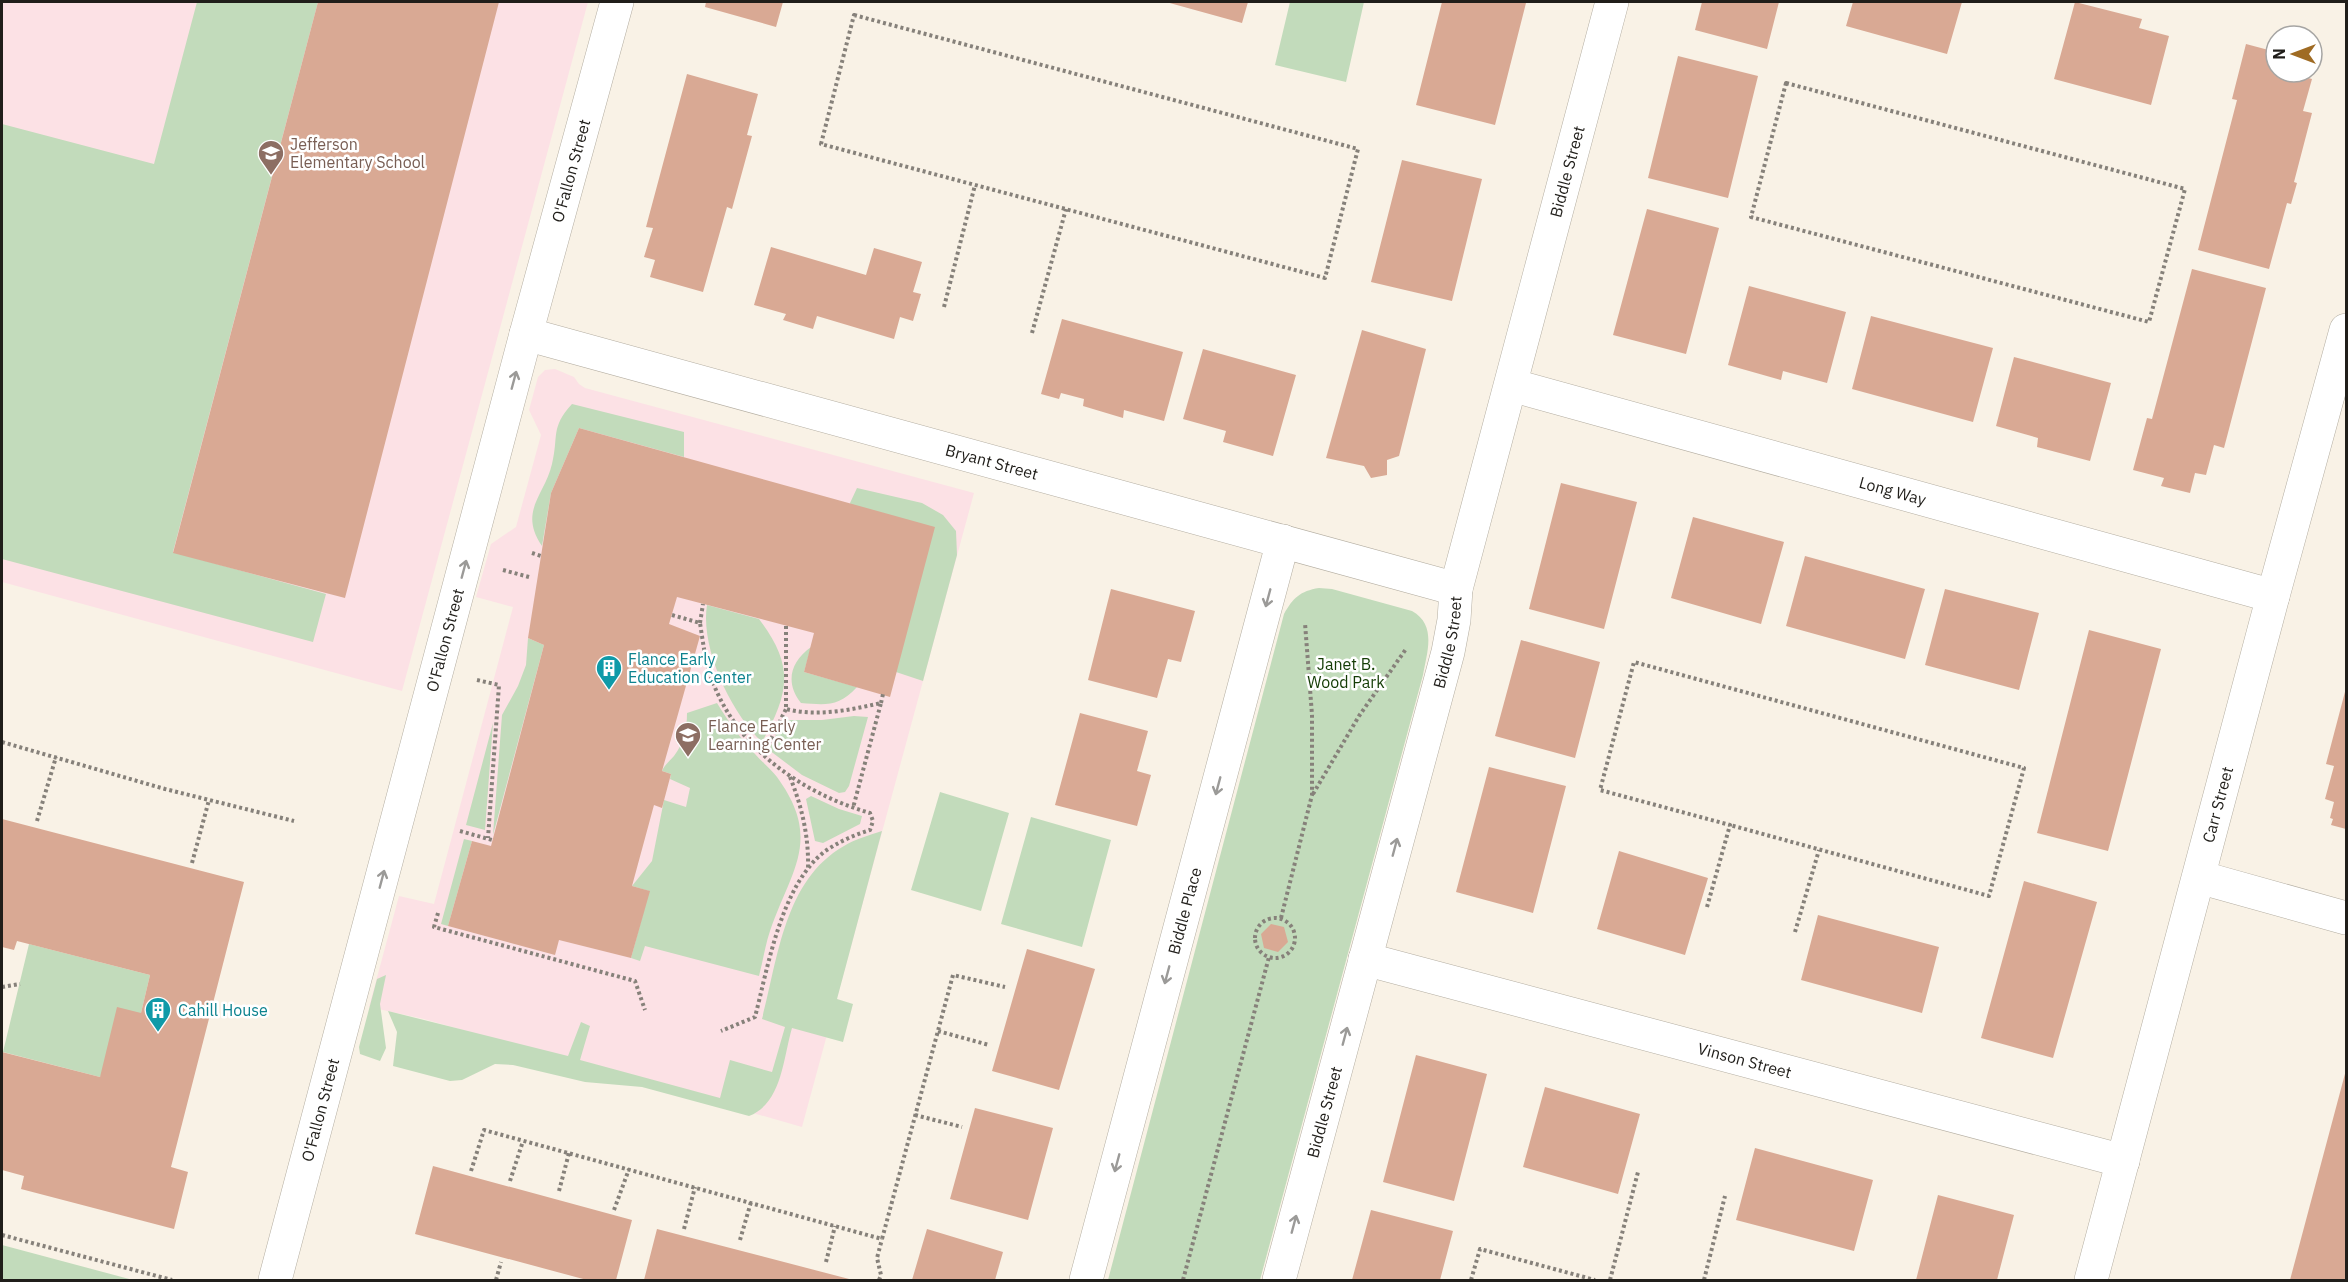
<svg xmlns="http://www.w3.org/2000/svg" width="2348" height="1282" viewBox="0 0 2348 1282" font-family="'IBM Plex Sans',sans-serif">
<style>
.education{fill:#fce1e5}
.green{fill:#c2dbbb}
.building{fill:#d9a994}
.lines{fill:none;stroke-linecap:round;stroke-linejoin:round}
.minor-casing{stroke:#b4aea2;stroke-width:34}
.path{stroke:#86817a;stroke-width:4;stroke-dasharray:3 3;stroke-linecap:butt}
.minor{stroke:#fff;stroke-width:33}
.oneway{stroke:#9b9a98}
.labels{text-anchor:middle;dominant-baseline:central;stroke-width:5;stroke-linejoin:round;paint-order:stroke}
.education-label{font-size:16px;fill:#785e54;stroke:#fff;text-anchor:start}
.street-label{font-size:16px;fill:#201e1a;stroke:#fff}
.culture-label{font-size:16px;fill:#0d838f;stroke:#fff;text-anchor:start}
.park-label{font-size:16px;fill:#143c05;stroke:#fff}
</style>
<rect width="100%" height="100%" fill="#f9f2e6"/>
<path class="education" d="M2,2H588L402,691L2,582Z
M555,369L574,377L579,384L585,388L974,493L802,1127L424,1019L369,1007L399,896L434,904L513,607L476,597L491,544L516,527L541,435L529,410L538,377L545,370Z"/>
<path class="green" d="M197,2H318L173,552L326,594L313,642L2,559V124L154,164Z
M1290,2H1364L1346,82L1275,65Z
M572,404L684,432V457L579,428L551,493L542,546C518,511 545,495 552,464C559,436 550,428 572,404Z
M857,488L922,503L943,515L956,531L957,555L923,681L896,672L850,503Z
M1319,588L1332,589L1412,611C1437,625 1427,652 1423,675L1260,1280H1108L1284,614C1293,598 1300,591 1319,588Z
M707,605L759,619C795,666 789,693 762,742C731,713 700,648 707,605Z
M528,638L544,645L493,835L502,715L518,686L526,665Z
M811,647L804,672L857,687C839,707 826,705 801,703C785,683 790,662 811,647Z
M717,703C728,721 740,738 755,754C762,762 771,769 777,777C823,840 791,870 770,931C765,946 763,961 759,976L645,946L640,961L631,958L649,891L632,886L652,861L664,800L686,807L690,788L670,779L671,774L662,771C665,764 669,762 674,756C684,743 687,729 687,713Z
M854,716L868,717L849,786L845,792L839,793L802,775L769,750L780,726L786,720H822Z
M493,723L485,830L466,825Z
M940,792L1009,813L981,911L911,890Z
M811,796L839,809L862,816L860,824L823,843L815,841L806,799Z
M1031,817L1111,840L1082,947L1001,924Z
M882,831L837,999L853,1004L843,1042L792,1028C783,1059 782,1103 749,1116L642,1087L585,1082L513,1065L495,1064L462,1080L450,1081L393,1066L397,1032L388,1011L568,1056L581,1022L590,1026L580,1060L720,1098L730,1060L772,1072L785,1027L762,1019C778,959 784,880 844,846C855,839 870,835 882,831Z
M464,839L472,841L448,926L441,924Z
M29,944L150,975L141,1013L100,1077L3,1052Z
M386,975L380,1004L386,1048L380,1061L360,1054L359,1047L377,979Z
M2,1245L133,1280H2Z"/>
<path class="building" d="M318,2H499L345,598L173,553Z
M706,2H783L776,27L705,7Z
M1166,2H1248L1242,23Z
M1442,2L1526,3L1495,125L1416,105Z
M1702,2H1779L1767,49L1695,30Z
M1853,2H1962L1947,54L1846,26Z
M2075,2L2142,19L2139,28L2169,36L2151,105L2054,79Z
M2246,44L2276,52V72H2302L2301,76L2312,79L2303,111L2312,113L2294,182L2297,183L2291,204L2287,203L2269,269L2198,250L2237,100L2232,99Z
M1678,56L1758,76L1728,198L1648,178Z
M687,74L758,94L747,135L752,136L732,209L727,207L703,292L650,277L655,260L644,257L653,228L646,227Z
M1402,160L1482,179L1452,301L1371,282Z
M1647,209L1719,228L1686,354L1613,335Z
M771,247L866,275L874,248L922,262L913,292L921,294L913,321L900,317L894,339L817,316L813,329L783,320L786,314L754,305Z
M2192,269L2266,288L2224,448L2214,445L2206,475L2195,473L2190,493L2161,486L2164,478L2133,470L2147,418L2152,419Z
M1749,286L1846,312L1827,383L1783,371L1781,380L1728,365Z
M1871,316L1993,348L1973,422L1852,389Z
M1062,319L1183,352L1164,421L1124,410L1123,418L1083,406L1084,399L1061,393L1059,399L1041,394Z
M1362,330L1426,349L1399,456L1387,460V475L1371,478L1364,466L1326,458Z
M1203,349L1296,375L1273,456L1223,442L1226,431L1183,419Z
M2014,357L2111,383L2090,461L2037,447L2038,438L1996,426Z
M579,428L935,527L890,697L804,672L814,633L677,597L669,624L700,636L662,771L671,774L662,808L654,805L632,886L650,891L631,958L559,940L555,955L448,926L472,841L491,846L544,645L528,638L551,493Z
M1561,483L1637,502L1604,629L1529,609Z
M1693,517L1784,542L1761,624L1671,598Z
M1805,556L1925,589L1905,659L1786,626Z
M1111,589L1195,611L1181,662L1168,659L1157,698L1088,680Z
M1945,589L2039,613L2019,690L1925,665Z
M2089,630L2161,649L2108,851L2037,833Z
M1521,640L1600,662L1575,758L1495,736Z
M2346,688V829L2331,825L2333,819L2330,818L2334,802L2325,799L2334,766L2326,764Z
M1080,713L1148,731L1137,771L1151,775L1137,826L1055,805Z
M1489,767L1566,786L1533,913L1456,892Z
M2,819L244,882L171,1167L188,1172L174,1229L21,1189L24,1176L2,1170V1052L100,1077L117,1007L141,1013L150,975L17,941L14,950L2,947Z
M1619,851L1708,878L1685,955L1597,929Z
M2024,881L2097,902L2053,1058L1981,1038Z
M1818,915L1939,947L1922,1013L1801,980Z
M1271,924L1284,927L1288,942L1278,952L1264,948L1261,934Z
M1027,949L1095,969L1059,1090L992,1071Z
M1416,1055L1487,1074L1454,1201L1383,1182Z
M2346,1070V1280H2290Z
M1545,1087L1640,1114L1618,1194L1523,1167Z
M975,1108L1053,1128L1028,1220L950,1199Z
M1755,1148L1873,1180L1854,1251L1736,1220Z
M433,1166L632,1220L616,1280H587L415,1234Z
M1938,1195L2014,1215L1997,1280H1916Z
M1371,1210L1453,1231L1440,1280H1352Z
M657,1229L853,1280H644Z
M927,1229L1003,1252L995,1280H912Z"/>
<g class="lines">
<g class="minor-casing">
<g id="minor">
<path id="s1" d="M526,334L1456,589"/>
<path id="s2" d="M1511,385L2273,596"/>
<path d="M2199,877L2346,918"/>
<path id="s3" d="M1365,959L2123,1161"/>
<path id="s4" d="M275,1280L526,334L617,2"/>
<path id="s5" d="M1086,1280L1283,541"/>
<path id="s6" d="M1279,1280L1448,652L1454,620L1456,589L1612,2"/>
<path id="s7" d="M2091,1280L2273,596L2346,330"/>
</g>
</g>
<path class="path" d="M854,15L1358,149L1325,278L821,144Z
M1786,83L2185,189L2149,322L1751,217Z
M944,307L975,185
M1032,333L1066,209
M532,553L541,556
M503,570L529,577
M672,615L700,623C703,642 705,660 711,677C735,747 801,793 870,813L873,821L870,830C854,835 838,842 824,852C781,886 768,967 755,1017L721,1031
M700,623L703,604
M786,626V709C817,717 850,710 881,703L853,808
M477,680L499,685L488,838
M881,703L883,694
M2,742L165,789L294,821
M763,755L786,709
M790,777C802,807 809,837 808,869
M1313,794L1359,716L1406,649
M37,821L56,757
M460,831L492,840
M192,863L209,800
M1707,907L1730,825L1600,790L1634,662L2024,768L1989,896L1730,825
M438,913L434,927L635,981L645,1010
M1255 938a20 20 0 1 1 40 0a20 20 0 1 1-40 0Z
M1281,918L1312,795V715L1305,623
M1795,932L1819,850
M2,987L20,984
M938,1031L989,1045
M915,1115L962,1127
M471,1171L484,1130L882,1239L953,975L1005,987
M510,1181L523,1141
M559,1191L569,1153
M614,1210L629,1169
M684,1229L695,1187
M2,1235L172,1280
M740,1240L751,1202
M826,1262L835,1226
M496,1280L501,1262
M879,1280L881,1275L877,1258L882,1239
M1183,1280L1269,957
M1471,1280L1480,1249L1595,1280
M1610,1280L1638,1172
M1704,1280L1725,1196"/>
<use href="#minor" class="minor"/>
</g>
<defs><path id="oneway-shaft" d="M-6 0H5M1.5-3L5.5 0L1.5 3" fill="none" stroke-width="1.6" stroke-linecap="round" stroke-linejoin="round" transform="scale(1.5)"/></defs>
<g class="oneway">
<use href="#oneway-shaft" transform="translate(514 380) rotate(-75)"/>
<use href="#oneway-shaft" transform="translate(464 569) rotate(-75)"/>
<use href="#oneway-shaft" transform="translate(1268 598) rotate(105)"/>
<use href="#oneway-shaft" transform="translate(1218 786) rotate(105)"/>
<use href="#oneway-shaft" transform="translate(1395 847) rotate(-75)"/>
<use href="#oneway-shaft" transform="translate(382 879) rotate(-75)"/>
<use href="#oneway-shaft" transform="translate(1167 975) rotate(105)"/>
<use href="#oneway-shaft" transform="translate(1345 1036) rotate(-75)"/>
<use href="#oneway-shaft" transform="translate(1117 1163) rotate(105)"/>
<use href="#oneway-shaft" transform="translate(1294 1224) rotate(-75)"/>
</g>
<defs>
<g id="school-pin" transform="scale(1.35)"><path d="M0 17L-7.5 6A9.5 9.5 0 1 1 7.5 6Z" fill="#8d6e63" stroke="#fff"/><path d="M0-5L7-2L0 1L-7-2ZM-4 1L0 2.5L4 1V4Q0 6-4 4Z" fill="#fff"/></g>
<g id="building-pin" transform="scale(1.35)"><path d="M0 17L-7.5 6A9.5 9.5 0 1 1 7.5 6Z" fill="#0f9aa8" stroke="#fff"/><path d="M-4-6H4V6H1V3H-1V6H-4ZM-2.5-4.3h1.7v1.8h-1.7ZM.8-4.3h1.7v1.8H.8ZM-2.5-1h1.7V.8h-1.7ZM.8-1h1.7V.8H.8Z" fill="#fff"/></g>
</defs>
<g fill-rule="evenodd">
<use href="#school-pin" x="271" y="153"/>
<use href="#building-pin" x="609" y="668"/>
<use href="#school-pin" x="688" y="735"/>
<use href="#building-pin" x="158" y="1010"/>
</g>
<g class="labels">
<g class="education-label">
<text x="290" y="144">Jefferson<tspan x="290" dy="18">Elementary School</tspan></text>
<text x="708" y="726">Flance Early<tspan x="708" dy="18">Learning Center</tspan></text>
</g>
<g class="street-label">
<text stroke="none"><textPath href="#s4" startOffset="1148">O'Fallon Street</textPath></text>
<text stroke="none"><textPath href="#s6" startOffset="1146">Biddle Street</textPath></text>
<text stroke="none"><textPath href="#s1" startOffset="483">Bryant Street</textPath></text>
<text stroke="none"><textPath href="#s2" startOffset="396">Long Way</textPath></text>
<text stroke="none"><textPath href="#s4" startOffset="662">O'Fallon Street</textPath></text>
<text stroke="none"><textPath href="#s6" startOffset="660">Biddle Street</textPath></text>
<text stroke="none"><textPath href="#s7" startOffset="492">Carr Street</textPath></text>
<text stroke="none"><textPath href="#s5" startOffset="382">Biddle Place</textPath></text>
<text stroke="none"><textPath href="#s3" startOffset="393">Vinson Street</textPath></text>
<text stroke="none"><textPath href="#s4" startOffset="176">O'Fallon Street</textPath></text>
<text stroke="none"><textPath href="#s6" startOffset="174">Biddle Street</textPath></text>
</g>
<g class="culture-label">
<text x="628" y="659">Flance Early<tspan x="628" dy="18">Education Center</tspan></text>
<text x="178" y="1010">Cahill House</text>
</g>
<g class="park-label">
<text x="1346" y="664">Janet B.<tspan x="1346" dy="18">Wood Park</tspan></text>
</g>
</g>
<rect width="2348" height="1282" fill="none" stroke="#201e1a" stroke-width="6"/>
<g transform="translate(2294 54) rotate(270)"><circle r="28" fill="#ffffff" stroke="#a6a5a3" stroke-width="1.5"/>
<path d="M0-4.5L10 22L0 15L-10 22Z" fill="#9f6b23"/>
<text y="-9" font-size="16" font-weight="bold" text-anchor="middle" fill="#201e1a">N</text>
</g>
</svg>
